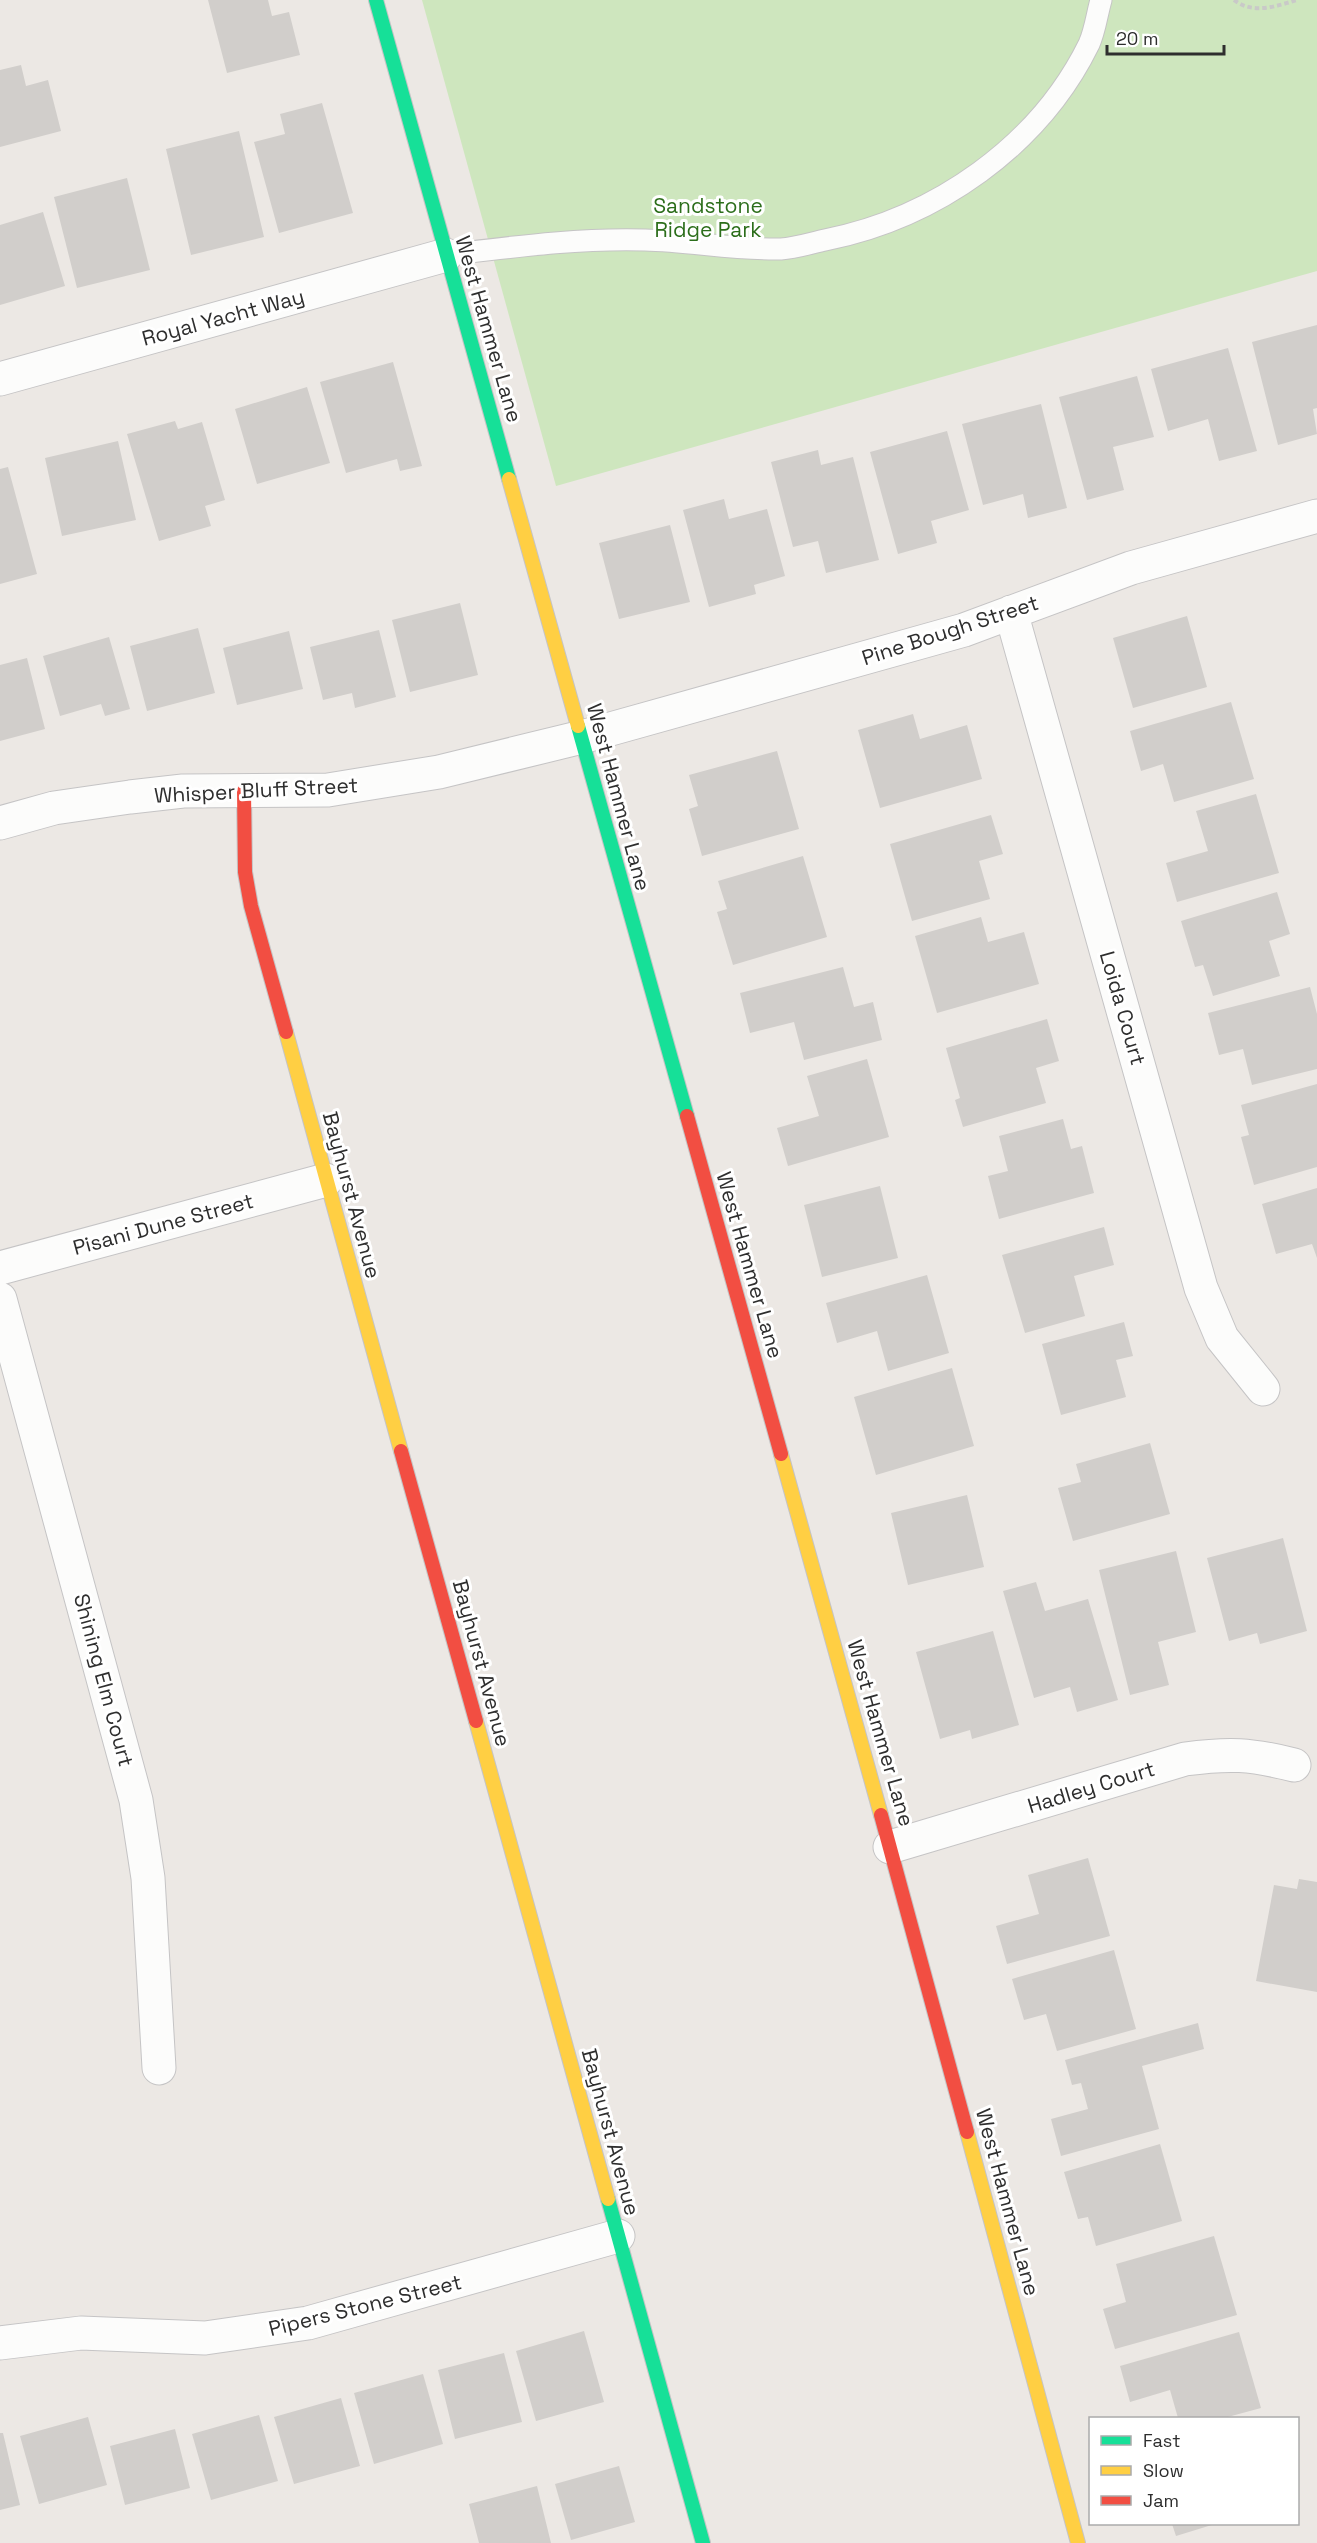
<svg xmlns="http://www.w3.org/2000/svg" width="1317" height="2543" viewBox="0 0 1317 2543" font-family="'Space Grotesk',sans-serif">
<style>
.green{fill:#cee6be}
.building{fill:#d1cecb}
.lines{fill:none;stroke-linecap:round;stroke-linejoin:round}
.lane-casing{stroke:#c5c4c5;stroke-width:23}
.street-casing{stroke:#c5c4c5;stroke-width:35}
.fast-casing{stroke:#c5c4c5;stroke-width:16}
.slow-casing{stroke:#c5c4c5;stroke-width:16}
.jam-casing{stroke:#c5c4c5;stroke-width:16}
.path{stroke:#c9c9c8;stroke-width:4;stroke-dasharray:4.5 3;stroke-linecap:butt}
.lane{stroke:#fcfcfb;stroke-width:21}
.street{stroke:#fcfcfb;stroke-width:33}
.fast{stroke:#16e098;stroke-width:14}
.slow{stroke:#ffcf43;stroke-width:14}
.jam{stroke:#f24e42;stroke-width:14}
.labels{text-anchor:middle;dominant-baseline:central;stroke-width:6;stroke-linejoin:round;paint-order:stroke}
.park-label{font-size:21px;fill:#2c6e1b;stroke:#fff}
.street-label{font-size:21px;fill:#2e2e2e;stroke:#fff}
</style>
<rect width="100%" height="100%" fill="#ece8e4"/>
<path class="green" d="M422,0H1317V271L556,486Z"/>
<path class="building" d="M208,0H268L272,16L289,12L300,55L227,73Z
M21,65L26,86L48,80L61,131L0,147V70Z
M322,103L353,213L279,233L254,142L285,134L280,114Z
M239,131L264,237L191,255L166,149Z
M127,178L150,270L77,288L54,197Z
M43,212L65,286L0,305V225Z
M1317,325V408L1313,409L1317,434L1278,445L1252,342Z
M1228,348L1257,451L1219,461L1208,419L1168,431L1151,369Z
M393,362L422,466L400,471L397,459L346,473L320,382Z
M1137,376L1154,437L1113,447L1124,490L1087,500L1059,397Z
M307,387L330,463L257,484L235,409Z
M1041,404L1067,508L1028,518L1023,494L983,505L962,424Z
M175,421L178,429L202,422L225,500L205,506L211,526L159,541L127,434Z
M947,431L969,510L931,521L937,543L898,554L870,452Z
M118,441L136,520L62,536L45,458Z
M818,450L821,465L853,457L879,560L826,573L818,541L793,547L771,462Z
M8,467L37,574L0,584V469Z
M724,499L729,519L767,509L785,576L754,585L756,594L709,607L683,510Z
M670,525L690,602L619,619L599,543Z
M460,603L478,675L410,692L392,620Z
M1187,616L1207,687L1133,708L1113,638Z
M198,628L215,693L147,711L130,646Z
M379,630L396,697L355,708L352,693L323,700L310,647Z
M289,631L303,689L237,705L223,648Z
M109,637L130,709L105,716L101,704L60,716L43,656Z
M27,658L45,729L0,741V665Z
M1231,702L1254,779L1174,802L1163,764L1141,771L1130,731Z
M913,714L920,739L967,725L982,779L880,808L858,730Z
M777,751L799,829L702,856L689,809L698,806L689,775Z
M1256,794L1279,873L1177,902L1166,863L1208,851L1196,811Z
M991,815L1003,854L979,861L990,899L912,921L890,844Z
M803,856L827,937L733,965L717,912L727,909L718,881Z
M1277,892L1290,934L1269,941L1280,976L1213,996L1203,965L1195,967L1181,921Z
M981,917L988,942L1024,932L1039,984L937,1013L915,936Z
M843,967L854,1007L873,1002L882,1040L804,1060L794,1022L750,1033L740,993Z
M1310,987L1317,1014V1069L1252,1085L1243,1049L1219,1055L1208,1013Z
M1047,1019L1059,1061L1036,1068L1046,1103L963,1127L955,1100L960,1098L946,1048Z
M867,1059L889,1137L788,1166L777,1128L819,1116L807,1076Z
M1317,1084V1167L1254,1185L1241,1137L1249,1135L1241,1105Z
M1063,1119L1071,1149L1082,1146L1094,1193L999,1219L988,1176L1008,1171L999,1136Z
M880,1186L898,1258L822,1277L804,1205Z
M1317,1188V1258L1312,1244L1276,1254L1262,1204Z
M1104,1227L1114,1265L1074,1276L1085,1316L1025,1333L1002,1255Z
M927,1275L949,1353L888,1371L877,1331L837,1343L826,1303Z
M1124,1322L1133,1356L1116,1360L1126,1397L1061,1415L1042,1344Z
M952,1368L974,1446L876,1475L854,1397Z
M1150,1443L1170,1514L1073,1541L1058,1488L1081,1482L1076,1464Z
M967,1495L984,1567L908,1585L891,1513Z
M1283,1538L1307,1631L1260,1644L1257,1633L1229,1641L1207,1558Z
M1176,1551L1196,1632L1158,1642L1169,1685L1130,1695L1099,1570Z
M1036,1582L1045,1611L1088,1599L1118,1700L1077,1712L1070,1687L1034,1698L1003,1591Z
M993,1631L1019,1725L972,1739L970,1730L940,1739L916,1652Z
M1088,1858L1110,1936L1007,1964L996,1926L1039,1914L1028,1875Z
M1299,1879L1317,1882V1992L1256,1981L1274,1885L1297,1889Z
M1114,1950L1136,2029L1057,2051L1046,2014L1024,2020L1012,1979Z
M1198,2023L1204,2049L1142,2066L1159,2129L1061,2156L1051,2119L1088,2109L1081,2083L1072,2085L1065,2060Z
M1160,2144L1182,2221L1096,2246L1088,2217L1078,2219L1064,2172Z
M1214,2236L1237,2315L1115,2349L1103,2309L1126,2302L1116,2264Z
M584,2331L604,2402L536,2421L516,2351Z
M1239,2332L1261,2408L1224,2418H1178L1170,2390L1130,2402L1120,2366Z
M504,2353L522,2422L455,2439L438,2370Z
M423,2374L443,2444L374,2464L354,2393Z
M341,2398L360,2466L294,2484L274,2417Z
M259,2415L278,2481L211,2500L192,2434Z
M88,2417L107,2485L39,2504L20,2436Z
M175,2429L190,2488L125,2505L110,2446Z
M0,2433H3L20,2505L0,2510Z
M619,2466L635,2522L571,2540L555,2484Z
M537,2486L551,2543H479L469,2504Z
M1172,2524H1215L1176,2536Z"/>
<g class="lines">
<g class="lane-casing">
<path id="lane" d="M446,255C513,247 578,238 645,240C690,241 736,250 781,249C796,248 811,243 825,240C936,218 1039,146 1089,44C1095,31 1097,14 1101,0"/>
</g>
<g class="street-casing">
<path id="street" d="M0,379L446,255
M1011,612L1201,1288L1222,1338L1263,1389
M0,823L54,808L130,797L183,791L328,790L439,772L582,737L964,630L1131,568L1317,516
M0,1268L326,1180
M0,1299L136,1800L148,1878L159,2068
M890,1847L1185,1759C1230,1753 1250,1754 1294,1765
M0,2343L81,2333L205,2338L308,2323L618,2236"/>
</g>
<g class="fast-casing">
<path id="fast" d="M376,0L509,479
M578,726L687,1116
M608,2199L703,2543"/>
</g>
<g class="slow-casing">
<path id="slow" d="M509,479L578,726
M286,1032L401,1451
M781,1454L881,1815
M476,1721L608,2199
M967,2132L1078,2543"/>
</g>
<g class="jam-casing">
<path id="jam" d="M244,791L245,872L251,906L286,1032
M687,1116L781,1454
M401,1451L476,1721
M881,1815L967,2132"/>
</g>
<path class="path" d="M1234,0C1254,15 1276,6 1297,0"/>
<use href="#lane" class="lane"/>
<use href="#street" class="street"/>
<use href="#fast" class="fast"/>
<use href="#slow" class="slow"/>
<use href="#jam" class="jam"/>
</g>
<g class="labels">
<g class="park-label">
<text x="708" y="205">Sandstone<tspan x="708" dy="24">Ridge Park</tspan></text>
</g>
<g class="street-label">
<text transform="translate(223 317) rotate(-15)">Royal Yacht Way</text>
<text transform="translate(489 329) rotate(74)">West Hammer Lane</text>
<text transform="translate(950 630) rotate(-18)">Pine Bough Street</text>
<text transform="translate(256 790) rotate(-3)">Whisper Bluff Street</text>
<text transform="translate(619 797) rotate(75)">West Hammer Lane</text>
<text transform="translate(1123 1008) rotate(74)">Loida Court</text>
<text transform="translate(352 1195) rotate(75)">Bayhurst Avenue</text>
<text transform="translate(163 1224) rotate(-15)">Pisani Dune Street</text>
<text transform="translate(750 1265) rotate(74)">West Hammer Lane</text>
<text transform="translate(482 1663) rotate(75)">Bayhurst Avenue</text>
<text transform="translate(104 1680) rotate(75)">Shining Elm Court</text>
<text transform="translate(881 1733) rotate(74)">West Hammer Lane</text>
<text transform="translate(1091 1787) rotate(-17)">Hadley Court</text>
<text transform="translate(611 2132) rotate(75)">Bayhurst Avenue</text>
<text transform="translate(1008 2202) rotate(75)">West Hammer Lane</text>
<text transform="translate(365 2305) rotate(-14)">Pipers Stone Street</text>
</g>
</g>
<rect x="1089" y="2417" width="210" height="108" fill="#ffffff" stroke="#ababab" stroke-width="1.5"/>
<rect x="1101" y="2436" width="30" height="9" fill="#16e098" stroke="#ababab" stroke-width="1.5"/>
<text x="1143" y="2447" font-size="18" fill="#2e2e2e">Fast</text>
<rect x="1101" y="2466" width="30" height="9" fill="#ffcf43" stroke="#ababab" stroke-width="1.5"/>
<text x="1143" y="2477" font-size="18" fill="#2e2e2e">Slow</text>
<rect x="1101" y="2496" width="30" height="9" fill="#f24e42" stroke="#ababab" stroke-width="1.5"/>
<text x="1143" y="2507" font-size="18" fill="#2e2e2e">Jam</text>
<path d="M1107 45v9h117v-9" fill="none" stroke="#2e2e2e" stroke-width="3"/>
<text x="1116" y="45" font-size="18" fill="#2e2e2e" stroke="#ffffff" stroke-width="4.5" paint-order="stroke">20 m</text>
</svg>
